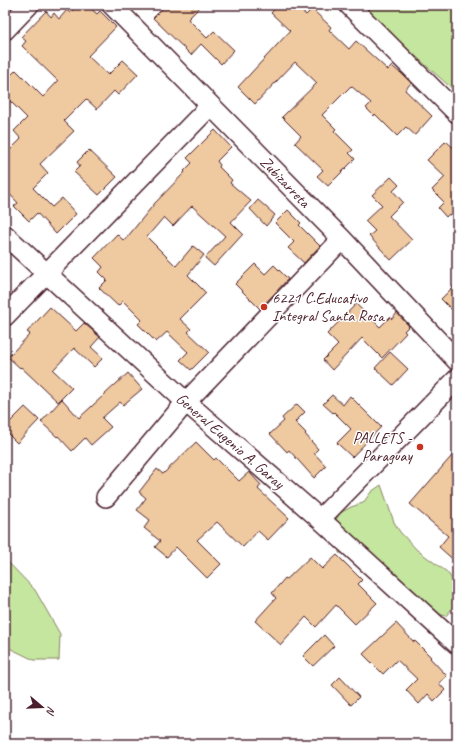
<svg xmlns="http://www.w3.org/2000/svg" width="462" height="749" viewBox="0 0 462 749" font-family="Caveat,sans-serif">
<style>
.green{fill:#c5e69f;stroke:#888265}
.building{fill:#efc99f;stroke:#4a1f2b}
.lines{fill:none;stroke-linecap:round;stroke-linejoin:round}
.minor-casing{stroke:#4a1f2b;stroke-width:22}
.minor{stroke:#fff;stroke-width:19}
.poi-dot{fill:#c8321e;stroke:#fff;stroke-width:1.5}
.labels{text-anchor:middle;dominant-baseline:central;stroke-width:3;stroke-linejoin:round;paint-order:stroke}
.street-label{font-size:16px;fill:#4a1f2b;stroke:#fff}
.poi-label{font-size:16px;fill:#4a1f2b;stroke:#fff;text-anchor:start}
</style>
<rect width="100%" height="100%" fill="#fff"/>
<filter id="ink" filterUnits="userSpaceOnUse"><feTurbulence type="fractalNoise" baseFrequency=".025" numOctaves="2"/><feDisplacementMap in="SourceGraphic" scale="8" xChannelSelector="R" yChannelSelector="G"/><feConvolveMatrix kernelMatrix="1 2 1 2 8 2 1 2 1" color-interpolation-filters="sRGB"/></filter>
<g filter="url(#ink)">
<path class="green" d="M364,5H457V93L384,28Z
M381,485L394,522L400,532L417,550L447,572L454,582L457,590V599L454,606L446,616L434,613L409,587L398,581L352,554L339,553V545L334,523L340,513L351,507L363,503L371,492Z
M5,559L35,590L60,634L59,660H34L5,646Z"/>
<path class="building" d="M78,5H87L97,14L100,11L116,27L88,56L108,75L123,60L138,74L118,95L114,91L97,109L86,99L64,121L74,131L40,164L48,173L33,188L52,207L62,198L76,214L56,234L37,213L29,221L14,206L18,203L5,189V155L21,139L14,131L27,118L5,96V81L16,70L43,97L58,81L22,46L26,41L21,37L46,11L51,17L54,13L59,19L67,10L70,13Z
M166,5H202L188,19L207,38L214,31L234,50L221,64L201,44L191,55L153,18Z
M278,5H295L306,15L312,9L331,27L329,30L349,49L356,41L388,70L392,66L399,72H400L411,83L405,90L432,116L415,135L406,127L397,136L375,114L374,116L366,108L371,103L351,86L322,115L336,129L334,131L353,150L349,153L355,159L328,186L317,176L323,170L295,143L301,136L282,117L317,83L295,62L255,104L238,87L290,31L271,13Z
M215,130L231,147L217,161L220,165L219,167L232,180L230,183L251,201L231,222L243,234L214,266L205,258L225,236L192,206L173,226L164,217L147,237L176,266L193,246L204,255L188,275L206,293L180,319L191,329L188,332L209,352L191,370L180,360L188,352L167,332L156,342L138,324L142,320L123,301L118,306L99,288L107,280L99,272L103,267L94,258L117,234L124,241L155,203L185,172L184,171L192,163L187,158Z
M446,141L457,151V223L449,214L446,217L438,208L444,202L432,190L445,177L427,160Z
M89,150L117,177L99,195L74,172L80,166L77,162Z
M391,177L399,185L393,191L403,202L389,216L412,240L391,260L369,236L375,231L365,221L382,205L372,195Z
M258,200L275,215L266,226L250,209Z
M288,210L301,223L299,225L320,246L304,263L288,248L294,242L275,223Z
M255,264L265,274L274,265L288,279L260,309L235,284Z
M457,283V315L441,299Z
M356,304L380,327L390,317L392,319L397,313L409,326L404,331L406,333L382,358L362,338L332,370L323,360L338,345L327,334Z
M50,307L76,331L84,323L100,337L91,347L103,358L94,367L74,348L53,370L72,388L58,402L21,367L20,368L8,357L30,334L27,332Z
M390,352L408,369L393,385L375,368Z
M128,373L142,389L123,405L120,402L102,418L111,427L91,445L85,438L72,451L58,436L57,437L41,422L62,399L79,418Z
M332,395L343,405L350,396L381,427L352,457L337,443L351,429L334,412L333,413L323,404Z
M297,404L305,412L295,422L306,433L305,434L318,449L314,453L326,466L314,478L289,450L287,452L270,434L284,421L282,418Z
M25,407L39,420L17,443L5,431V427Z
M196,442L214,460L216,458L239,481L249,472L261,485L258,489L289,518L268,540L258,531L243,547L217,522L197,540L221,564L207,578L176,547L167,557L155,547L160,541L144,528L150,520L137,510L146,498L139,492L157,469L163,474Z
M457,450V563L439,547L448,536L410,504Z
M337,555L362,580L358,584L377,603L355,624L336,605L316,627L306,617L281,645L255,621L276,598L272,593L285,578L287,579L310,557L322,569Z
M396,623L414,642L415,641L431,657L430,658L447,676L439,683L445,690L434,701L428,694L419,704L406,690L417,679L397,660L383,674L363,654Z
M324,635L334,646L313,666L303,656Z
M340,677L359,697L351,705L332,685Z"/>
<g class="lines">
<g class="minor-casing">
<path id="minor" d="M112,5L342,239L457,361
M349,5L457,113
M5,30L29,5
M5,235L186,402L320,519L457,644
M5,316L210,106
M106,497L186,402L342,239
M320,519L457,379"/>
</g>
<use href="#minor" class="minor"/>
</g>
</g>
<g class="poi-dot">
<circle cx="264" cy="307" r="4"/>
<circle cx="420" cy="447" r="4"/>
</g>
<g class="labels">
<g class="street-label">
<text transform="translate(285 182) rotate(46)">Zubizarreta</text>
<text transform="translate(230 441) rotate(41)">General Eugenio A. Garay</text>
</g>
<g class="poi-label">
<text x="272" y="298">6221 C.Educativo<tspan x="272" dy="18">Integral Santa Rosa</tspan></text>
<text x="412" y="438" text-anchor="end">PALLETS -<tspan x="412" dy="18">Paraguay</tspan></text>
</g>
</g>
<rect width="462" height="749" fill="none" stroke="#fff" stroke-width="20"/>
<rect x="10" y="10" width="442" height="729" fill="none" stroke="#4a1f2b" stroke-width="1.5" filter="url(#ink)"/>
<g transform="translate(42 707) rotate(109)" stroke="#ffffff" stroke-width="3" paint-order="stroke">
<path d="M0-3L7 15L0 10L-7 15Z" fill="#4a1f2b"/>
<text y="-6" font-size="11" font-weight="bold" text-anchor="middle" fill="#4a1f2b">N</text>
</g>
</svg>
